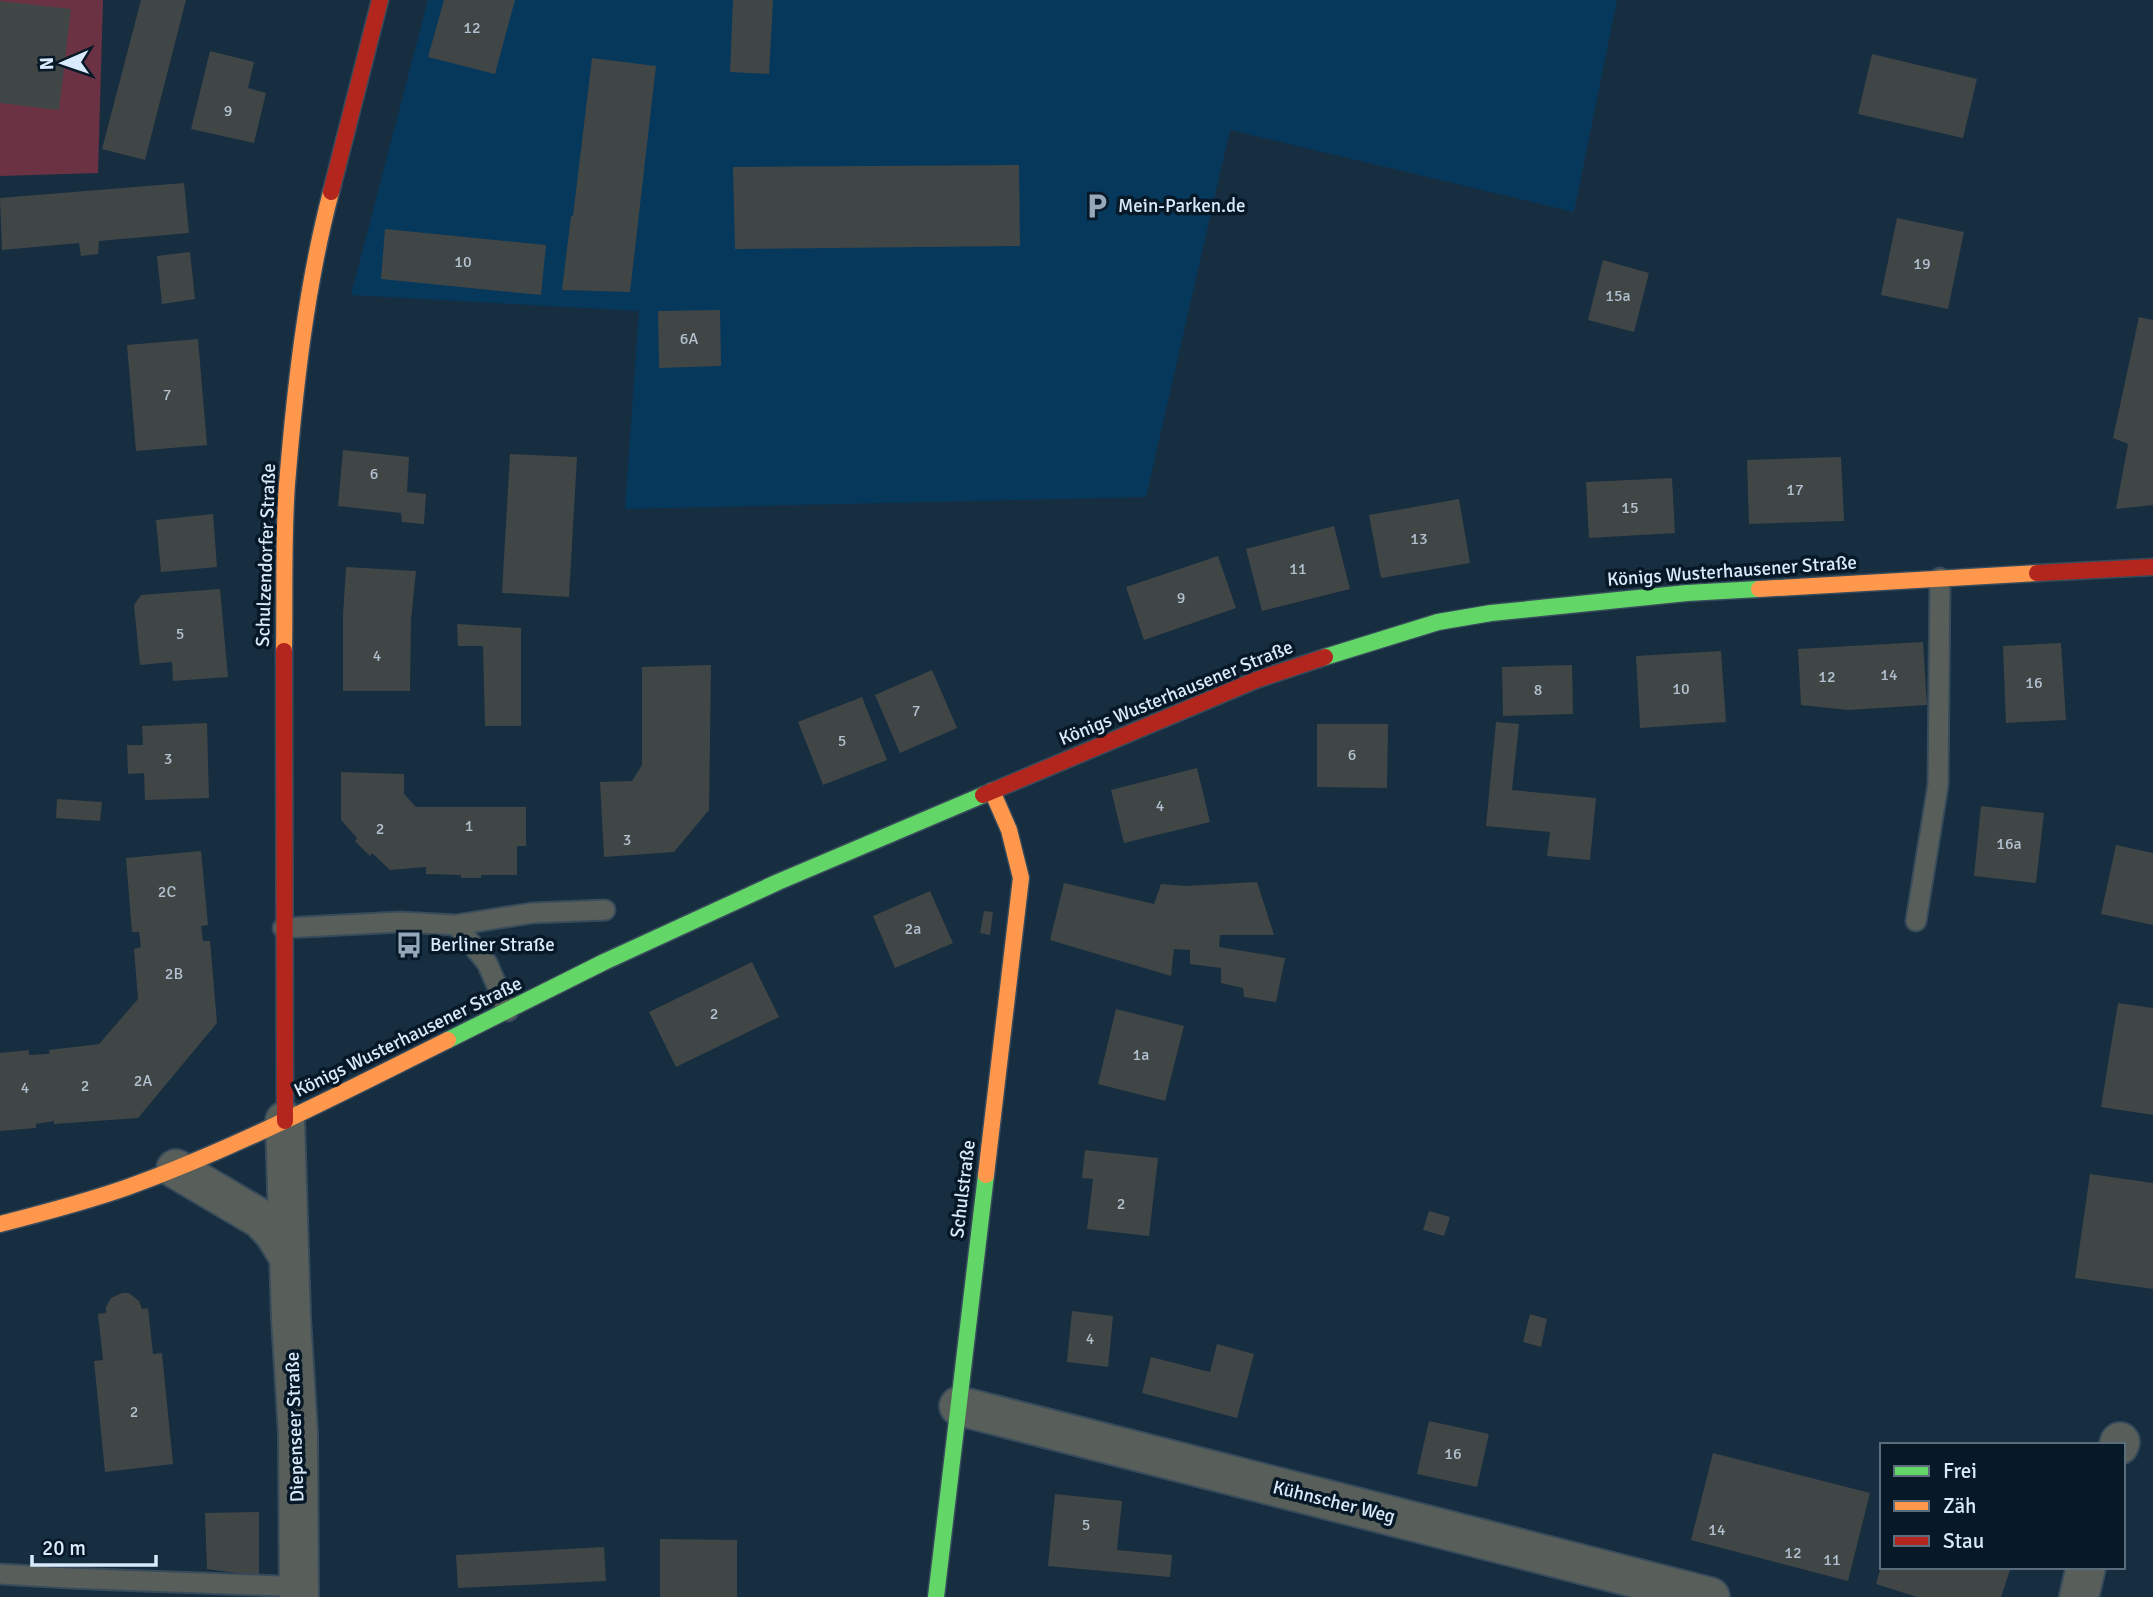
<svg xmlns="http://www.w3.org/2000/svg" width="2153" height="1597" viewBox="0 0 2153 1597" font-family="Signika,sans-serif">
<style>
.built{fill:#06385c}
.green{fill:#6b3243}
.building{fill:#404546}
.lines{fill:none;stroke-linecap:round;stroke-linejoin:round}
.lane-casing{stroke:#384b5b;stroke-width:23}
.street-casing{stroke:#384b5b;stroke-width:42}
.fast-casing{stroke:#384b5b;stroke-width:19}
.slow-casing{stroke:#384b5b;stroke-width:19}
.jam-casing{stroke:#384b5b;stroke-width:19}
.lane{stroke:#585f5a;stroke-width:19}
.street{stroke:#585f5a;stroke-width:38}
.fast{stroke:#63d668;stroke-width:16}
.slow{stroke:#ff974d;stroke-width:16}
.jam{stroke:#b3261e;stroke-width:16}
.labels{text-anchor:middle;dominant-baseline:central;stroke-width:7;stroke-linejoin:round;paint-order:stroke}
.number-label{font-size:16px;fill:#b2c1ce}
.poi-label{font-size:19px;fill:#d8eafb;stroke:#071827;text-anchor:start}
.street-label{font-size:19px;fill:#d8eafb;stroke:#071827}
</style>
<rect width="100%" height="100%" fill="#162e40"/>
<path class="built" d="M428,0H1617L1574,212L1230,130L1146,497L625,509L639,311L351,295Z"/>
<path class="green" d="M0,0H103L98,173L0,176Z"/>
<path class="building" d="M141,0H186L145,160L102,149Z
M444,0H515L495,74L428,57Z
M733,0H773L769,74L730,72Z
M0,1L71,9L59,110L0,103Z
M210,51L254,62L248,88L266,93L254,143L191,129Z
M1872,54L1977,79L1963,138L1858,114Z
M592,58L656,66L630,292L562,290L571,216H573Z
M1019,165L1020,246L735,249L733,167Z
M184,183L189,233L99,241L98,254L81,256L79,243L2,250L0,198Z
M1897,218L1964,232L1948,309L1881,295Z
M385,229L546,245L541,295L381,279Z
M190,252L195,299L162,304L157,256Z
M1603,260L1649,273L1634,332L1588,320Z
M720,310L721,366L659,368L658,311Z
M2139,317L2153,320V505L2116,509L2128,444L2113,438Z
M198,339L207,445L136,451L127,345Z
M343,450L409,457L407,492L426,494L424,524L402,522L401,513L338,506Z
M510,454L577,457L569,597L502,593Z
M1841,457L1844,521L1749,524L1747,460Z
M1672,478L1675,533L1589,538L1586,482Z
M1459,499L1470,563L1381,578L1369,515Z
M213,514L217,567L161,572L156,520Z
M1334,526L1350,589L1262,611L1246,549Z
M1218,556L1236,608L1144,640L1126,587Z
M346,567L416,571L411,620L410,691H343V616Z
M220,589L228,677L173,681L172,662L140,665L134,605L141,595Z
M457,624L521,628V726H485L483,646H458Z
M1923,642L1927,705L1848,710L1801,705L1798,649Z
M2061,643L2066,720L2006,723L2003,646Z
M1721,651L1726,722L1640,728L1636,656Z
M711,665L709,810L674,852L604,857L600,782L632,781L642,765V667Z
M1572,665L1573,714L1503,716L1502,667Z
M932,670L957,728L900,753L875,695Z
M862,697L887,760L823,785L798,722Z
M1496,722L1519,724L1512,790L1596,798L1590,860L1547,856L1550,832L1486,826Z
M207,723L209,798L145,800L144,773L128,774L127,745H143L142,726Z
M1317,724H1388L1387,788L1317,787Z
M1197,768L1210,822L1124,843L1111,790Z
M341,772L404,774V794L416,807H526V846H517V875H481V878H461V875L426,874V867L390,870L372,853L370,856L355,841L357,838L341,820Z
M57,799L102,802L100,821L56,818Z
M1981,806L2044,813L2036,883L1974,876Z
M2116,845L2153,853V925L2101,914Z
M201,851L208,925L201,926L203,941H210L217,1023L138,1118L54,1124V1121L36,1124V1128L0,1131V1053L29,1050V1055L47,1054L50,1053L49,1050L99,1044L138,999L134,949L141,947L139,932H132L126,858Z
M1257,882L1274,935H1220L1219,947L1285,958L1276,1002L1244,997L1243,988L1221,983V968L1190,964V950L1174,949L1171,976L1050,940L1064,883L1154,904L1161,884L1185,886Z
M930,891L953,943L895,968L873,916Z
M984,911L993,912L990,935L980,933Z
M752,962L779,1017L676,1067L649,1012Z
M2118,1003L2153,1008V1115L2101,1107Z
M1116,1009L1184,1026L1165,1101L1098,1084Z
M1085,1150L1158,1158L1149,1236L1087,1229L1093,1179L1082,1178Z
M2090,1174L2153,1183V1289L2075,1278Z
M1429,1211L1450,1217L1444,1236L1423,1230Z
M122,1293H129L139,1301L142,1309L148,1308L153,1354L162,1353L173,1464L105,1472L94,1361L103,1360L98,1314L106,1313V1307L111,1298Z
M1072,1311L1113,1316L1108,1367L1067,1362Z
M1530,1314L1547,1319L1541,1347L1523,1342Z
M1217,1344L1254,1354L1237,1418L1142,1393L1151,1357L1210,1372Z
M1429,1421L1489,1434L1477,1487L1417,1474Z
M1713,1453L1870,1493L1848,1581L1691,1540Z
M1055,1494L1122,1501L1117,1550L1172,1555L1170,1577L1048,1566Z
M259,1512V1576L207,1569L205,1513Z
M660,1539L737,1540V1597H660Z
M604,1547L606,1581L458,1588L456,1555Z
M1881,1567H2011L2001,1597H1917L1876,1584Z"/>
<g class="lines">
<g class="lane-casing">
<path id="lane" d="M1916,921L1938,785L1940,578
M456,925L487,963L508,1011
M283,928L400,922L456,925L532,913L605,910
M0,1574C100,1581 199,1582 299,1587"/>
</g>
<g class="street-casing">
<path id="street" d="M285,1121L291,1318L298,1433L299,1597
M176,1169L261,1219L274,1233L289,1257
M959,1406L1710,1597
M2119,1445L2120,1442
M2079,1597L2086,1567"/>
</g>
<g class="fast-casing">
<path id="fast" d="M1325,657L1438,622L1491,613L1687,593L1759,589
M448,1040L604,962L778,882L983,795
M936,1597L986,1175"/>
</g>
<g class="slow-casing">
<path id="slow" d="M1759,589L2037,573
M284,651C285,595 283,539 287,484C295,387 306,287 331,192
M986,1175L1021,878L1009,830L992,791
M0,1224C43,1213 86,1202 128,1187C239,1147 343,1092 448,1040"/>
</g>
<g class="jam-casing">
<path id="jam" d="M331,192L380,0
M2037,573L2153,567
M284,651L285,1121
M983,795L1256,680L1325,657"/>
</g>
<use href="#lane" class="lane"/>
<use href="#street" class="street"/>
<use href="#fast" class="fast"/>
<use href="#slow" class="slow"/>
<use href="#jam" class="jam"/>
</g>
<defs>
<g id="parking-bare" transform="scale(2.1)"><path d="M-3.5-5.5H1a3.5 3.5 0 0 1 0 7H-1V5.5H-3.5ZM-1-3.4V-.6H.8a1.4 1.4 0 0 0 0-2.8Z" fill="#94a8ba" stroke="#071827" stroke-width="2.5" paint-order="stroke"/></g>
<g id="bus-bare" transform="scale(2.1)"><path d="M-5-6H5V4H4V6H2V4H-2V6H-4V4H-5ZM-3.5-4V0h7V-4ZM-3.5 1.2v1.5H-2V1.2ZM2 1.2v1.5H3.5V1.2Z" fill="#94a8ba" stroke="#071827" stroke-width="2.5" paint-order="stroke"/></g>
</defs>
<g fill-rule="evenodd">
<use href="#parking-bare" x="1097" y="206"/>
<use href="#bus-bare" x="409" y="945"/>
</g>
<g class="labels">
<g class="number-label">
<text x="472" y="28">12</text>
<text x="228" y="111">9</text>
<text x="463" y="262">10</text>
<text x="1922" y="264">19</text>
<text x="1618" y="296">15a</text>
<text x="689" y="339">6A</text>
<text x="167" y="395">7</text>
<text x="374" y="474">6</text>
<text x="1795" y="490">17</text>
<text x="1630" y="508">15</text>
<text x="1419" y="539">13</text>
<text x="1298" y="569">11</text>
<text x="1181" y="598">9</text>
<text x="180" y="634">5</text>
<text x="377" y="656">4</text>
<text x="1889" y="675">14</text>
<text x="1827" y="677">12</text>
<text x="2034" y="683">16</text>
<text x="1681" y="689">10</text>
<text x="1538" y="690">8</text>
<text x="916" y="711">7</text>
<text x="842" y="741">5</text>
<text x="1352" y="755">6</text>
<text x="168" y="759">3</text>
<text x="1160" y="806">4</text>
<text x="469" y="826">1</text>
<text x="380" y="829">2</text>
<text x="627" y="840">3</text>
<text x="2009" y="844">16a</text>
<text x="167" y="892">2C</text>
<text x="913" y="929">2a</text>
<text x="174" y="974">2B</text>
<text x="714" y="1014">2</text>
<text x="1141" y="1055">1a</text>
<text x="143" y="1081">2A</text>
<text x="85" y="1086">2</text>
<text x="25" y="1088">4</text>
<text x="1121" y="1204">2</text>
<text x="1090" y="1339">4</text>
<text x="134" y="1412">2</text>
<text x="1453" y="1454">16</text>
<text x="1086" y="1525">5</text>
<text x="1717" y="1530">14</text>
<text x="1793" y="1553">12</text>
<text x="1832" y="1560">11</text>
</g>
<g class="poi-label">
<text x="1118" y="206">Mein-Parken.de</text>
<text x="430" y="945">Berliner Straße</text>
</g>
<g class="street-label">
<text transform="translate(266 555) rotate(-88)">Schulzendorfer Straße</text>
<text transform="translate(1732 571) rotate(-4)">Königs Wusterhausener Straße</text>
<text transform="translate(1176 693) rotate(-22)">Königs Wusterhausener Straße</text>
<text transform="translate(408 1037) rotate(-26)">Königs Wusterhausener Straße</text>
<text transform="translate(963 1189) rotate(-83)">Schulstraße</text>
<text transform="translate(295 1427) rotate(-92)">Diepenseer Straße</text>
<text transform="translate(1334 1502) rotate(14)">Kühnscher Weg</text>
</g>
</g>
<rect x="1880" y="1443" width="245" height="126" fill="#071827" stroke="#5b6c7c" stroke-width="2"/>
<rect x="1894" y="1466" width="35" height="10" fill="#63d668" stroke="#5b6c7c" stroke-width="2"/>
<text x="1943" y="1478" font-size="21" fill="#d8eafb">Frei</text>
<rect x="1894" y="1501" width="35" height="10" fill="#ff974d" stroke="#5b6c7c" stroke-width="2"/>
<text x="1943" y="1513" font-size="21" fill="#d8eafb">Zäh</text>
<rect x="1894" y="1536" width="35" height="10" fill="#b3261e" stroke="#5b6c7c" stroke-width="2"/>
<text x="1943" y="1548" font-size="21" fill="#d8eafb">Stau</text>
<g transform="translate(63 63) rotate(268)" stroke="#071827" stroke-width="5" paint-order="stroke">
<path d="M0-5L12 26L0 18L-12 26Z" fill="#d8eafb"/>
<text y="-10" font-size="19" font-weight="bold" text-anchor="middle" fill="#d8eafb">N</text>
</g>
<path d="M32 1555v10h124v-10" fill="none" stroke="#d8eafb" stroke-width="3.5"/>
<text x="42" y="1555" font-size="21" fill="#d8eafb" stroke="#071827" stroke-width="5" paint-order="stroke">20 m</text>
</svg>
